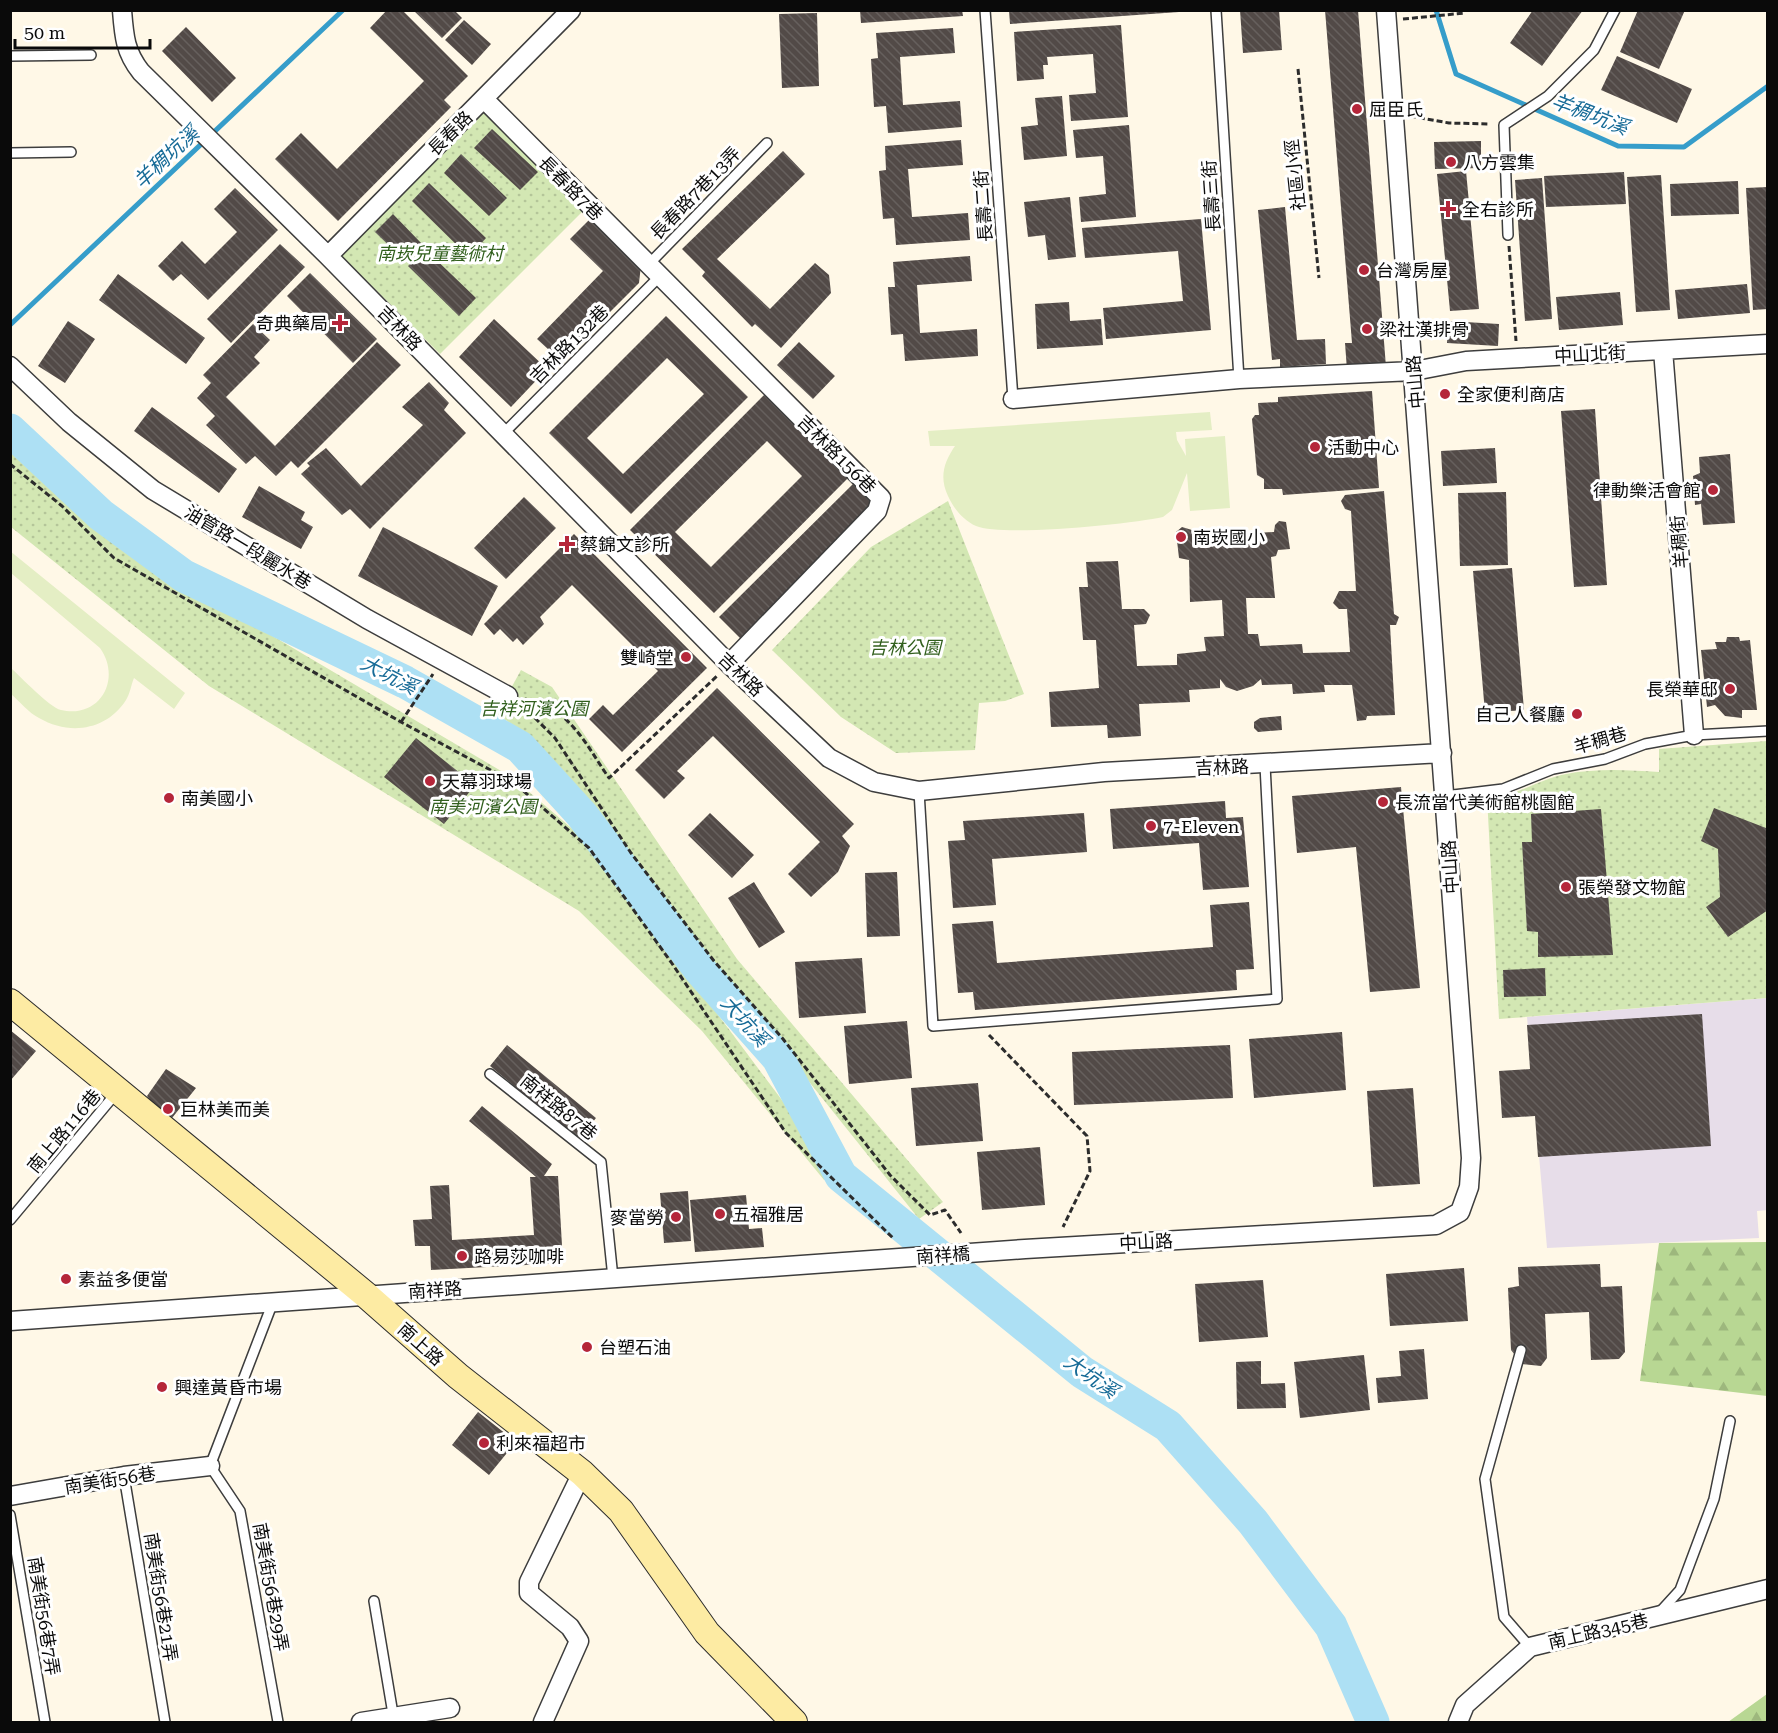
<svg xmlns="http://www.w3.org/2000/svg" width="1778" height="1733" viewBox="0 0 1778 1733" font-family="'Roboto Serif','Noto Sans TC',serif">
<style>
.industrial{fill:#e7dde9}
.green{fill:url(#green-dots)}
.forest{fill:url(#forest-firs)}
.pitch{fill:#e4eec4}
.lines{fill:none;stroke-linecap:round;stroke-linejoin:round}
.stream{stroke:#369dca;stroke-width:5}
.river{stroke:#ade0f4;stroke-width:33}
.building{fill:url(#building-back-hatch);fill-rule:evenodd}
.lane-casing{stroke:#3d3d3d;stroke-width:12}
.street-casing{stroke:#3d3d3d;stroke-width:21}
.secondary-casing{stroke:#2c2c2c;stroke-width:28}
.path{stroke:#2c2c2c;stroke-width:3;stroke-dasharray:6 3;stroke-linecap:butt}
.lane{stroke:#fff;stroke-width:9}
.street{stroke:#fff;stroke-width:18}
.secondary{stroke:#fdeba3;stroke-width:26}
.poi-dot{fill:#b5263a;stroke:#fff;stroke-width:2}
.labels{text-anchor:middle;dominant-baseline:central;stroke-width:6;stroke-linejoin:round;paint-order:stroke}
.poi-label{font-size:18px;fill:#0a0a0a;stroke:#fff;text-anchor:start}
.street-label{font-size:18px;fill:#0a0a0a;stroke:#fff}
.park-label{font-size:18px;font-style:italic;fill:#315f1d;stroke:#fff}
.water-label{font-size:20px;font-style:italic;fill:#176b97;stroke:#fff}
</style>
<defs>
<pattern id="green-dots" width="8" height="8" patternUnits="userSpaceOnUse" patternTransform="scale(1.5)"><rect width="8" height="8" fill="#d3e7b3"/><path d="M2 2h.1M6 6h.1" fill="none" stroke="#b4c599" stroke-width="1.8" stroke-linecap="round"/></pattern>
<pattern id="forest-firs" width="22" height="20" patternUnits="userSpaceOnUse" patternTransform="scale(1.5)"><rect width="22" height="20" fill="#b8d793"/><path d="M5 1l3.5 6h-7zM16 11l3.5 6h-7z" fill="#9db77d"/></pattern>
<pattern id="building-back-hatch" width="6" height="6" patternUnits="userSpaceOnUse" patternTransform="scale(1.5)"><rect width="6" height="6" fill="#524a47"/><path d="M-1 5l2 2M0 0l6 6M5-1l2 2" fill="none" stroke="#66605d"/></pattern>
</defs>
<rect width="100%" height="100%" fill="#fff8e7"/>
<path class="industrial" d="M1767,998L1768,1210L1757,1211L1759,1238L1547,1248L1527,1017Z"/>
<path class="green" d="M483,110L584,210L440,354L339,253Z
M10,447L188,586L513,778L591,845L835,1171L824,1180L702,1031L579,911L209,686L11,527Z
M948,501L1024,694L1005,701L979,703L975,750L896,753L841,717L772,650L871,547Z
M521,670L552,687L737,959L943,1202L919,1219L536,741L497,714Z
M1767,741V998L1499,1019L1487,797C1518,797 1538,779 1566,774C1597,768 1629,770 1659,772V749Z"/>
<path class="forest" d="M1767,1242V1396L1640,1381L1659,1243Z
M1767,1694V1722H1728Z"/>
<path class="pitch" d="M1210,412L1212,430L1176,432L1177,440L1186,456L1185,439L1225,436L1230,508L1190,511L1187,473L1172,510L1163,517C1132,524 1002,537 976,526C963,520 954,509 948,496C939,477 944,462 955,446H930L928,431Z
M10,551L185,693L174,709L134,678C131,685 130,694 126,700C107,730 70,736 39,718C29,713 19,701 11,694V668C21,677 49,707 61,710C100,719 122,679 100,648L11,573Z"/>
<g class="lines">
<path class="stream" d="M1436,10L1456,74L1618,146L1684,147L1768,86
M10,325L343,10"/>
<path class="river" d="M10,430L101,515L184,576L405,682L520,747L582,815L700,970L778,1058L841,1176L1082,1372L1168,1426L1253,1522L1331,1626L1373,1722"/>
</g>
<path class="building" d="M387,10H402L468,76L444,100L451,107L338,221L275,159L301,133L337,169L424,81L370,28Z
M413,10H454L462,18L442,38Z
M860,10H962L963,16L861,23Z
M1009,10H1179V12L1010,24Z
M1240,10H1279L1282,50L1243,53Z
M1325,10H1358L1386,367L1347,370L1345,343H1352Z
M1533,10H1583L1542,66L1510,43Z
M1638,10H1685L1659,69L1620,52Z
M817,13L819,86L782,88L779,14Z
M464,20L491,44L472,65L445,40Z
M1121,25L1128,117L1071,121L1069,95L1096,93L1093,54L1047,57L1048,65H1043L1044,79L1017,81L1014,32Z
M186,27L236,78L212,102L162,51Z
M953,28L955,53L900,57L903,105L960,101L962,127L888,133L886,106L874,107L871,59L878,58L876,33Z
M1617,56L1692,89L1677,123L1601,90Z
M1062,96L1067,156L1024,160L1021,127L1038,125L1035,98Z
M1129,125L1136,217L1081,222L1079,197L1106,194L1103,156L1076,158L1073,130Z
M492,129L538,172L520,190L474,148Z
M961,140L963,165L908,169L912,217L968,213L970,240L896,245L894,218L883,219L879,171L886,170L885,146Z
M1481,141V168L1435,169L1434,142Z
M783,151L805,174L717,259L770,309L815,263L829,275L831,293L781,348L755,324L752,327L702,276L705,272L682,249Z
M461,154L507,198L489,216L444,173Z
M1466,171L1479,309L1450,311L1437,174Z
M1624,172L1626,204L1546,207L1544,176Z
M1661,175L1670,310L1636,312L1627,177Z
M1542,178L1552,319L1525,321L1515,180Z
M1738,181L1739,214L1671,216L1670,184Z
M429,183L486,238L469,257L412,201Z
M1768,187V309L1753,310L1746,188Z
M235,188L278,230L208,300L181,274L173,281L158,266L182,241L205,264L237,232L214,209Z
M1070,197L1076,257L1048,260L1045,235L1028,237L1024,202Z
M1285,207L1297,340L1325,339L1326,364L1280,367V359L1272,360L1258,210Z
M393,214L422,244L405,261L375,232Z
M591,218L641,265L639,283L561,361L537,339L603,271L570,239Z
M1201,219L1211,330L1106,339L1103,308L1183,301L1178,251L1085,258L1082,228Z
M280,244L305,267L231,343L207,319Z
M425,249L476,298L459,316L408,266Z
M970,256L972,281L917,285L920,333L977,329L978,356L905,361L903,334L891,335L888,287H895L893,262Z
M310,273L377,339L353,363L287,296Z
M118,274L205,338L186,364L99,300Z
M1747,284L1750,313L1678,319L1675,290Z
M1620,292L1623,325L1559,330L1556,297Z
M1069,302L1070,321L1101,319L1103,345L1037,349L1035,304Z
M666,316L748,397L631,514L549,433ZM667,358L704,394L623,474L587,438Z
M494,319L547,369L511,407L459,357Z
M68,321L95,339L65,383L38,366Z
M1448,321L1499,324L1498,346L1447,343Z
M253,324L270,340L254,357L260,363L226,397L275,446L377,342L401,365L298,468L291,461L276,476L255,456L246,464L206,425L215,416L197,398L211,383L203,375Z
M799,342L835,376L813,399L777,365Z
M429,382L449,403L444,410L466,433L370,529L350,509L342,515L301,474L310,466L307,463L326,448L361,486L423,425L402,407Z
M1372,391L1379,488L1283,495L1282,489H1264V479L1257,475L1252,419L1255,415H1259L1258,403L1278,402V397Z
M765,394L849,477L714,613L630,530ZM767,441L802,476L711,567L675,532Z
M152,407L237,469L219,493L134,431Z
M1595,409L1607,585L1574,587L1561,411Z
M1495,448L1497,483L1443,486L1441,451Z
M1730,454L1735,523L1703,525L1701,504L1695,505L1693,476L1700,473L1699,457Z
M854,483L876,505L741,639L719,617Z
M259,486L305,512L301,520L313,527L301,549L242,517Z
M1384,491L1394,614L1399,617L1396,625H1390L1395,715L1367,716L1366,720L1357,721L1352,685H1324L1325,692L1293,694L1292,684L1262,685L1261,679L1253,686L1237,691L1226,687L1220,679V688L1189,690L1190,702L1139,704L1141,736L1108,738L1107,725L1051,727L1049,692L1099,688L1096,640H1083L1079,587H1088L1086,562L1118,561L1122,609H1144L1150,615L1146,624L1134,625L1137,666L1177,665V654L1206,651L1204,637L1224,636L1222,600L1190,602L1189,560L1179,558L1176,532L1182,527L1192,530V537L1274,532L1275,525L1279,521L1286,522L1290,549L1278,550L1276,556L1271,557L1275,598H1246L1248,634H1258L1260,646L1302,644L1303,653L1350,652L1347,609H1339L1333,603L1339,591H1356L1351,511L1345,509L1341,501L1345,495Z
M1506,492L1508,565L1460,566L1458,493Z
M524,497L556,528L506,579L474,548Z
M383,527L498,586L472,636L358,576Z
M574,534L707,668L622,752L589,719L603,705L613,715L658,671L572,585L540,617L544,624L523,645L517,638L513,642L500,629L494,635L484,624Z
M1512,568L1524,710L1485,713L1473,571Z
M1727,637H1739L1740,641L1750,640L1757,710H1742V718L1725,716L1715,705L1707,707L1701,650L1717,649L1715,642H1726Z
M717,688L854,824L842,836L850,846L838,872L811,897L788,874L820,842L713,736L677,771L685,778L664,799L635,770Z
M1281,716L1282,730L1258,732L1254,728V722L1260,718Z
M416,738L475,785L444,824L384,777Z
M1401,787L1420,988L1370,992L1356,847L1297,853L1292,796Z
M1225,801L1226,818L1243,817L1249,887L1203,890L1199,843L1113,849L1110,809Z
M1714,808L1766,828L1768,910L1728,937L1706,907L1720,897L1718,849L1701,841Z
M1601,809L1613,955L1538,957V932L1527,931L1522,842H1532L1531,814Z
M710,813L754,855L732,878L688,835Z
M1084,813L1087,852L992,859L996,905L953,908L948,841L965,840L963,821Z
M897,872L900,936L867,937L865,873Z
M754,882L785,932L759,948L728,898Z
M1249,902L1254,969L1236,970L1237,990L975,1010L973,992L958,993L952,924L993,921L997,963L1213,947L1210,905Z
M862,958L866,1013L799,1018L795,962Z
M1545,968L1546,996L1504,997L1503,970Z
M1702,1014L1711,1146L1538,1157L1535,1116L1502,1118L1499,1071L1530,1069L1527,1025Z
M907,1021L912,1078L849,1084L844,1026Z
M10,1030L36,1051L10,1081Z
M1342,1032L1346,1090L1254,1098L1249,1039Z
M507,1045L596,1118L579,1139L490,1066Z
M1230,1045L1233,1098L1074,1105L1072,1052Z
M166,1069L196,1088L168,1123L147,1096Z
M978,1083L983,1141L916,1146L911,1088Z
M1413,1088L1420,1184L1373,1187L1367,1091Z
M482,1106L552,1164L544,1176H558L563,1263L431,1270L430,1246H415L413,1220L432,1219L430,1186L449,1185L452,1240L534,1235L530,1177H536L469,1121Z
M1040,1147L1045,1205L982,1210L977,1152Z
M688,1191L691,1241L664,1243L660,1193Z
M746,1195L749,1229L762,1228L764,1247L695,1252L690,1200Z
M1600,1264L1601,1287L1622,1286L1625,1352L1619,1359L1591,1360L1589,1312L1545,1314L1547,1358L1541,1366L1522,1364L1511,1350L1508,1288L1519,1286L1518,1267Z
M1464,1268L1468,1321L1390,1326L1386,1274Z
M1263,1280L1268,1337L1199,1342L1195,1284Z
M1424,1349L1428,1399L1378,1403L1376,1378L1401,1376L1399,1351Z
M1364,1355L1370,1410L1300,1418L1294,1362Z
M1261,1361V1384L1285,1383L1286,1408L1237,1409L1236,1362Z
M478,1412L516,1442L489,1475L452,1445Z"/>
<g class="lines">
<g class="lane-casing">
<path id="lane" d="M985,10L1013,399
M1216,10L1239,379
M10,56L91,55
M10,153L71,152
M1508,235L1504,125L1548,96L1594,50L1615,10
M648,265L767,143
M503,434L659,277
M919,791L933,1026L1277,999L1265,765
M1445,796L1503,789L1553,769L1605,759L1645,744L1694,735L1768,731
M490,1074L601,1162L613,1278
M10,1220L117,1092
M273,1302L210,1466L240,1511L278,1722
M1521,1350L1485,1479L1504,1617L1530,1647
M124,1476L165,1722
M10,1515L45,1722
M374,1601L394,1720
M1659,1613L1680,1590L1714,1499L1730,1421"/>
</g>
<g class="street-casing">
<path id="street" d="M122,10C124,36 125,52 141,72L328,256L729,664L829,758L874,782L919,791L1104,772L1442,753
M484,99L881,498L877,511L729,664
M328,256L571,10
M1663,350L1694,735
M10,366L69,422L153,490L367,619L508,696
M1013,399L1239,379L1414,371L1466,361L1768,344
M10,1321L1025,1249L1436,1225L1460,1212L1469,1187L1471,1158L1386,10
M10,1496L124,1476L210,1466
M361,1722L450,1708
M543,1722L579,1641L570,1627L529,1593V1582L582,1473
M1458,1722L1465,1705L1530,1647L1768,1589"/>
</g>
<g class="secondary-casing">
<path id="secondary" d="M10,1002L366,1295L458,1376L582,1473L621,1511L707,1633L794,1722"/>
</g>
<path class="path" d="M1403,19L1465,13
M1298,69L1319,278
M1410,116L1449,123L1490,124
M1509,246L1516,341
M10,464L62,506L114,558L401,722L513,782L589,848L671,962L786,1133L894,1239
M525,699C571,709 584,742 609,778L717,676
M522,705L555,738L631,853L714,961L783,1039L890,1175L930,1215L945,1210L961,1233
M401,722L433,674
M989,1035L1087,1136L1090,1171L1063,1227"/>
<use href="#lane" class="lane"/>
<use href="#street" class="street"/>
<use href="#secondary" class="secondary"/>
</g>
<g class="poi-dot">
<circle cx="1357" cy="109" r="6"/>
<circle cx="1451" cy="162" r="6"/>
<path d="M1445 200h6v6h6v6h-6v6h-6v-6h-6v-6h6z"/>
<circle cx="1364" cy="270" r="6"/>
<path d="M337 314h6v6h6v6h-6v6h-6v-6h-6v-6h6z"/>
<circle cx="1367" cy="329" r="6"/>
<circle cx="1445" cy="394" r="6"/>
<circle cx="1315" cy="447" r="6"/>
<circle cx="1713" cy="490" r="6"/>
<circle cx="1181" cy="537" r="6"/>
<path d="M564 535h6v6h6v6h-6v6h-6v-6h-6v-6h6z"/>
<circle cx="686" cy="657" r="6"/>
<circle cx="1730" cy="689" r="6"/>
<circle cx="1577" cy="714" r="6"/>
<circle cx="430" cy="781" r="6"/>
<circle cx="169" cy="798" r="6"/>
<circle cx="1383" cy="802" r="6"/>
<circle cx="1151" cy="826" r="6"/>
<circle cx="1566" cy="887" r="6"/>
<circle cx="168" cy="1109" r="6"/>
<circle cx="720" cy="1214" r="6"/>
<circle cx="676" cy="1217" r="6"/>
<circle cx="462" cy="1256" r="6"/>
<circle cx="66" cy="1279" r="6"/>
<circle cx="587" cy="1347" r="6"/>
<circle cx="162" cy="1387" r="6"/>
<circle cx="484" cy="1443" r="6"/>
</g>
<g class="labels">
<g class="poi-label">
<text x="1369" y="109">屈臣氏</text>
<text x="1463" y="162">八方雲集</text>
<text x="1462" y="209">全右診所</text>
<text x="1376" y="270">台灣房屋</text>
<text x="328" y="323" text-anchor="end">奇典藥局</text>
<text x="1379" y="329">梁社漢排骨</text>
<text x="1457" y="394">全家便利商店</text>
<text x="1327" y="447">活動中心</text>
<text x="1701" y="490" text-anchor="end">律動樂活會館</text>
<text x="1193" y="537">南崁國小</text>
<text x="580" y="544">蔡錦文診所</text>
<text x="674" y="657" text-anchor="end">雙崎堂</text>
<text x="1718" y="689" text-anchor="end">長榮華邸</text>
<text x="1565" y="714" text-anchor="end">自己人餐廳</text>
<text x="442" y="781">天幕羽球場</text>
<text x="181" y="798">南美國小</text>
<text x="1395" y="802">長流當代美術館桃園館</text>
<text x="1163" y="826">7-Eleven</text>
<text x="1578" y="887">張榮發文物館</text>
<text x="180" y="1109">巨林美而美</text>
<text x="732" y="1214">五福雅居</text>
<text x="664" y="1217" text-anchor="end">麥當勞</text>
<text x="474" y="1256">路易莎咖啡</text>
<text x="78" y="1279">素益多便當</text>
<text x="599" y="1347">台塑石油</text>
<text x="174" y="1387">興達黃昏市場</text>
<text x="496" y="1443">利來福超市</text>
</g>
<g class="street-label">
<text transform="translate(450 133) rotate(-45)">長春路</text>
<text transform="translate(1295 175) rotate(-96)">社區小徑</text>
<text transform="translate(571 188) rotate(45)">長春路7巷</text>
<text transform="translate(695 193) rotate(-46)">長春路7巷13弄</text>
<text transform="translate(1211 196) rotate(-94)">長壽三街</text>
<text transform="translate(983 206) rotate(-94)">長壽二街</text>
<text transform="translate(400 328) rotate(46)">吉林路</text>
<text transform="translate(569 344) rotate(-45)">吉林路132巷</text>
<text transform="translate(1590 354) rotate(-3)">中山北街</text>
<text transform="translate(1415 382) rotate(-95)">中山路</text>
<text transform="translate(837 454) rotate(45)">吉林路156巷</text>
<text transform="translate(1679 542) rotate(-95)">羊稠街</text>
<text transform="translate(248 547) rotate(31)">油管路一段麗水巷</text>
<text transform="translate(741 674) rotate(44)">吉林路</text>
<text transform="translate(1600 740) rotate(-16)">羊稠巷</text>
<text transform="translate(1222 767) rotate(-2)">吉林路</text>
<text transform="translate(1450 867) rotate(-94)">中山路</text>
<text transform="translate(559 1107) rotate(39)">南祥路87巷</text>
<text transform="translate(64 1131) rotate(-50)">南上路116巷</text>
<text transform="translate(1146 1242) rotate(-3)">中山路</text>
<text transform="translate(943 1255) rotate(-4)">南祥橋</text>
<text transform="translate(435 1290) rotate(-4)">南祥路</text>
<text transform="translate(421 1344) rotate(42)">南上路</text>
<text transform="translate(110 1480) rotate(-9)">南美街56巷</text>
<text transform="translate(271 1587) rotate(80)">南美街56巷29弄</text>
<text transform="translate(161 1597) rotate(81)">南美街56巷21弄</text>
<text transform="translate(44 1616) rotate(81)">南美街56巷7弄</text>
<text transform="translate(1598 1631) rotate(-13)">南上路345巷</text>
</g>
<g class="park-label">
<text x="440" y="253">南崁兒童藝術村</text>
<text x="905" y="647">吉林公園</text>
<text x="534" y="708">吉祥河濱公園</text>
<text x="483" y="806">南美河濱公園</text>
</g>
<g class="water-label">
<text transform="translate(1590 114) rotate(21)">羊稠坑溪</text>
<text transform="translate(166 157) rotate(-43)">羊稠坑溪</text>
<text transform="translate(389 675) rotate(27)">大坑溪</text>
<text transform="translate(745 1021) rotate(48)">大坑溪</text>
<text transform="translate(1091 1376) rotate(35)">大坑溪</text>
</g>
</g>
<rect width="1778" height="1733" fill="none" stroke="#0a0a0a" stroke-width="24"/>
<path d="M15 39v9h135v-9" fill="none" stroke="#0a0a0a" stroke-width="3"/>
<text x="24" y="39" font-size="18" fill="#0a0a0a" stroke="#ffffff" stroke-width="4.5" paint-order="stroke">50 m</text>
</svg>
